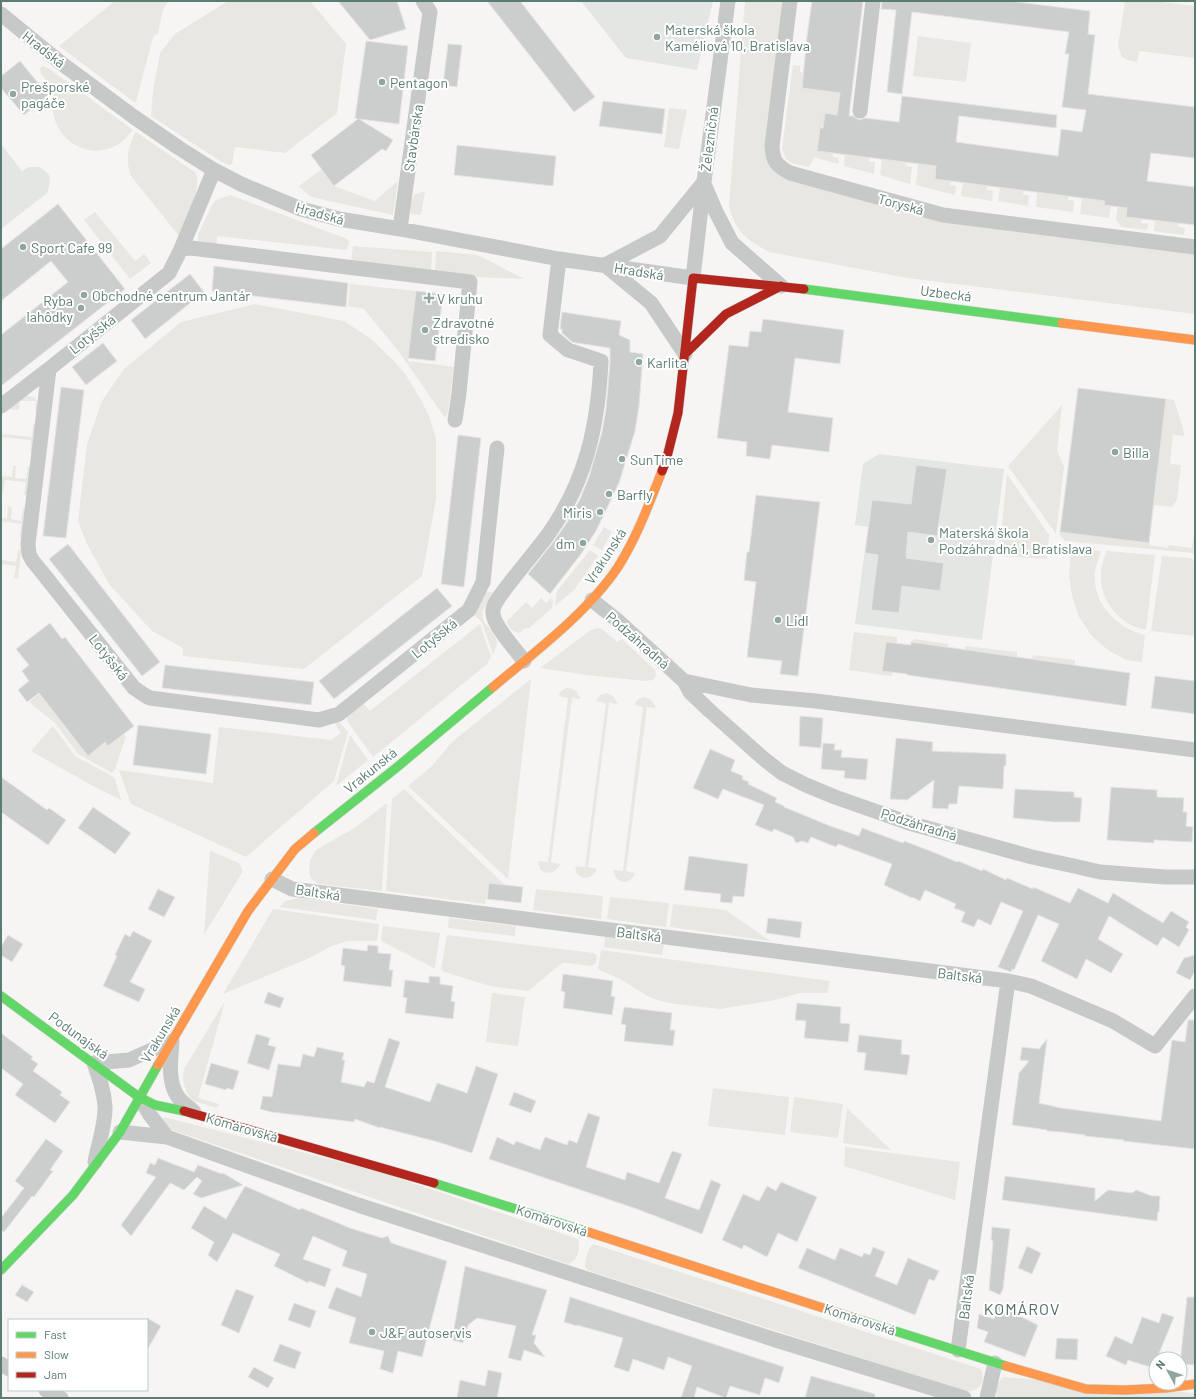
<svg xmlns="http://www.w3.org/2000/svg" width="1196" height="1399" viewBox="0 0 1196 1399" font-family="Barlow,sans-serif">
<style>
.built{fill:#e4e6e4}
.green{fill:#e8e7e1}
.building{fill:#cccecd;stroke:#e6e4e4}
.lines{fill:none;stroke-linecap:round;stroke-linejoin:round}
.fast-casing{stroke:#d0d2d1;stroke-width:10}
.slow-casing{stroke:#d0d2d1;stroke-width:10}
.jam-casing{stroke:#d0d2d1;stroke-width:10}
.street{stroke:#c6c9c8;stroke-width:15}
.fast{stroke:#63d668;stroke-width:9}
.slow{stroke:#ff974d;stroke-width:9}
.jam{stroke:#b3261e;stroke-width:9}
.poi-dot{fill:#91a6a0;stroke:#fff;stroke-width:1.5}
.labels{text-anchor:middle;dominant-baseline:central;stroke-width:4;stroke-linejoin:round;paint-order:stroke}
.poi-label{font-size:14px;fill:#5b7c73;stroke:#fff;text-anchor:start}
.street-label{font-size:14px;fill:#5b7c73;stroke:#fff}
.quarter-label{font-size:16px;letter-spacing:1px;fill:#516c65;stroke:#fff}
</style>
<rect width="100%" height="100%" fill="#f6f5f4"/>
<path class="built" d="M581,1H713L697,70L626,58Z
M1,144L22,171L29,167H39L44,170L49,175L50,181L49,187L47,193L1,229Z
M879,454L1004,469L982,640L855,624L868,527L855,525L863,464Z"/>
<path class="green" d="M115,1H168L163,10L158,33L154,36L152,41L136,102H134L59,46Z
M228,1H298L311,2L346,44L337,113L285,153L235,147L232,164L229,165L220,161L151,116L153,91L160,53L175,34Z
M745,1H783L765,146C765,163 772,172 787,179L1195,254V314L908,278L769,252C745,238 736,233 729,205Z
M852,1L839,102L848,116L825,113L824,124L820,128L817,151L833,153V157L839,158L838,164L814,157L809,167L792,163L786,159L782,149L793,65L800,66V72L803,73L802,88L824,91Z
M1125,1H1153L1195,6V58L1139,51L1137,62L1128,60L1122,57L1118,46Z
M918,36L971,43L966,82L913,76Z
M43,66L48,68L133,130C128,135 124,141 117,145C82,165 42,129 55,91L41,74L40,68Z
M669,108L687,110L679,149L664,147Z
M136,132L196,173C202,190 185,220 179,236L131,176C125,160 128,147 136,132Z
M845,155L869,158V162H875L874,174L844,166Z
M882,159L906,163V166L912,167L910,184L880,175Z
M918,164L936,166L935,179L951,181L950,185L956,186L955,195L916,185Z
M322,169L334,186L375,201L398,181L393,215L311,197L299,186Z
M963,183L987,186V190L993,191L992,201L961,196Z
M1000,188L1024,191L1023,195H1029L1028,206L998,201Z
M425,191L421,215L411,214L410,207L414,195Z
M1037,193L1068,196V200L1074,201L1073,212L1036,207Z
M230,195L347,239L349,242L347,250L217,236L216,246L199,243L198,240V235L212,205L216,200Z
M1082,198L1105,201V205L1111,206L1109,218L1080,214Z
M1118,203L1127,204L1126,217L1142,219L1141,223L1148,224L1147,230L1121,227L1116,219Z
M95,212L135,261L144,254L151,263L130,279L84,220Z
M1155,220L1179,223L1178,227L1185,228L1184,235L1154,231Z
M353,246L432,252L431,270L351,262Z
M436,251L478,255L524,279L476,277L435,271Z
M350,284L416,291L408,361L454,367L447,416L445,417L443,415L399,352L364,309L348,306Z
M255,304L344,321L371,339L395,362L406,375L420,398L429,416L436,438V499L422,576L304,669L183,656V648L152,631L109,584L87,544L78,521L87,444L102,401L124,369L181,322Z
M26,396C37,395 38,403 38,411H35L36,401H20L19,410L7,409L22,398Z
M1166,399L1174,400L1183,428L1184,436L1173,435L1170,464L1181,465L1177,500L1172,507L1154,505Z
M1062,405L1057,451L1064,467L1056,534L1008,466Z
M33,424L36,425L33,453H30L31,440L1,437V434L32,437Z
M13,466H16L15,478L26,479L28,466L31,467L28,495H24L26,482L5,480L3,492H1L2,480L1,479V476L12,477Z
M1007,474L1049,535L1047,559L999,556Z
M8,506L12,507L11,519L21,521L23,508H26L23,537H20L21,524L1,521V518L7,519Z
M1195,524V556L1193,553L1065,541L1059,534L1060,532L1149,543V545L1168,548L1169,545L1192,548Z
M604,527L612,532L602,550L593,545Z
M1071,548L1101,551C1099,558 1096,565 1095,572C1092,603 1116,628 1145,635L1142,662L1126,660L1108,650L1092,636L1079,617L1072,596L1069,575Z
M18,550H21L18,579L14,578L16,566L1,564V560L16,562Z
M590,550L598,556L574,590L555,606L557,591Z
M1107,551L1155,555L1146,630C1110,623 1090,584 1107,551Z
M1162,556L1191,558L1195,563V636L1151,631Z
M483,591L497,593C489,601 477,610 485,623C487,625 489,628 491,630C493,634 496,638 497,642C497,646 494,650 493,654L482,623L473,613Z
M541,598L546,603L551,598L553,600L552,608L529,628L523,629L520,633C513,632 508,628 507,621L526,602L532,608Z
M480,624L491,657L487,664L373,757L348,722L346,715L362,702L370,711Z
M597,628L602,629L617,642L622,639L655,670L656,676L653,680L645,681L587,675L540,668L591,630Z
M854,632L897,637V644L885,643L882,670L894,672L891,676L849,670Z
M914,639L948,644V647L911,642Z
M965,646L1017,652V657L965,650Z
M1033,655L1075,660V665L1032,659Z
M531,679L508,879L408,786L432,766L453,741Z
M566,688C574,688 578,691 580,699L572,698L551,862L560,864C556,873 548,876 540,869L538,861L548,862L568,698L559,696L560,692Z
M607,693L613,696L618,704L609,703L588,867L597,869C593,878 585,881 577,874L575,866L585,867L606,703L596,701L600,695Z
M39,694L88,756L105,742L108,746L116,740L115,738L118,735L120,737L124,734L126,737L115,769L112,773L78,754L55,723L29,702Z
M645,697L651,700L656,708L647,707L626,871L635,873C632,882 623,885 616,878L613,870L623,871L643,707L634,705L638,699Z
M337,720L348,732L334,781L246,857L131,804L119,770L213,783L219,727L331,740L341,733L334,722Z
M53,726L75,756L112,776L115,779L121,800L93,786L31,751Z
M350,735L368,760L336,786Z
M404,789L505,885L489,883L485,904L386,891L392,799Z
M387,803L382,891L318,884L311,878L309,873L310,860L316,850L356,827Z
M210,851L239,863L243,871L204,935Z
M536,889L603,896L601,919L533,910Z
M610,897L669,903L666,927L607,919Z
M300,898L378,909L376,920L280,907L285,901Z
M673,904L726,910L770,941L670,927Z
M273,909L379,924L377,941H347L332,946L307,959L223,994Z
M449,918L516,926L515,936L448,928Z
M383,926L440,933L435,967L434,968L381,941Z
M447,935L594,953L597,956L596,963L591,966L567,963H562L528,991L490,986L444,972L441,969Z
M605,937L664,944L662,955L604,947Z
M601,950L830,981L827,993H800L775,1000L720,1009L675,1004L660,1001L649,997L622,980L598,969Z
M492,993L525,997L518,1046L486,1042Z
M225,1001L198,1098L219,1104L217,1108L194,1101C184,1094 182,1080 184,1069Z
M713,1088L789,1097L785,1135L708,1126Z
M794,1097L843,1104L838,1138L790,1132Z
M847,1108L891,1150L843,1143Z
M164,1117L380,1172L578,1239C581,1248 578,1261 568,1264L166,1128L162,1121Z
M845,1147L960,1162L955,1200L844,1166Z
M593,1244L981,1369C987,1381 978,1393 965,1391L589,1271L585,1267C585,1259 588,1249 593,1244Z
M1004,1377L1195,1393V1398H998C994,1390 997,1382 1004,1377Z"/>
<path class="building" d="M338,1H397L406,29L370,40Z
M487,1H520L595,97L574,112Z
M812,1H863L849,116H853L859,120L865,118L899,122L902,96L1057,115L1056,128L959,116L956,142L1058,156L1061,129L1082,132L1086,110L1062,107L1069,54H1065L1069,32L912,12L902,94L887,92L896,10L881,9L882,1H1009L1090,11L1088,34L1095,35L1088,94L1195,107V158L1151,153L1147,181L1195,187V225L1126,217L1127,208L1104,205L1105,201L935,179L936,166L817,151L820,128H823L825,113L837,115L840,93L802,88L807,36Z
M366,41L408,46L399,124L359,119L393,140L386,151L382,149L334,186L311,155L358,119L355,118Z
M448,44L462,45L457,87L443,85Z
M20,61L48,95L24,115L1,88V76Z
M603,101L665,109L662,134L599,126Z
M457,145L556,156L553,186L454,175Z
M58,204L125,289L1,386V335L68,282L51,261L1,301V249Z
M214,266L348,283L346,307L212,291Z
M190,274L204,292L145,339L131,320Z
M416,291L443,294L435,361L408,358Z
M562,312L621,321L619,335L630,340V352L643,354L639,406L635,431L619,483L596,531L581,554L550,594L528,574L554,541L568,521L580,499L589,477L602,432L606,409L610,362V348L577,343L572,342L562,333V329H560Z
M763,319L844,330L840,364L795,358L788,412L833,418L829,452L772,445L770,459L746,456L747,442L717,438L729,345L748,347L750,331L761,332Z
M103,343L117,361L86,385L72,367Z
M61,387L84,390L66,538L43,536Z
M1078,388L1166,399L1149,543L1060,532Z
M458,435L481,438L464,587L441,584Z
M916,465L947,469L937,536L908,532L906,558L944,563L940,591L902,586L899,613L871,610L878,555L865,553L872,500L911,504Z
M756,495L820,502L798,676L780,674L782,661L747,657L756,582L744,580L747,552H749Z
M68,544L160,662L142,676L49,559Z
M437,588L452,606L334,699L319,681Z
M50,623L62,639L65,637L134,726L108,746L105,742L88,756L39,693L27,702L18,690L29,681L22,671L29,665L16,649Z
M886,642L911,645V642L1130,673L1126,706L907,675V674L882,671Z
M165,665L314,682L311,705L162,688Z
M1155,676L1195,681V714L1151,708Z
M800,716L823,718L821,748L799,746Z
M138,725L211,734L206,774L133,765Z
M896,738L933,742L932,751L1006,754V766H1004L1003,789L959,786L957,804H949L948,809L932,808L934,780L907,800L890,799Z
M823,743L835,744L834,750H842L841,757L868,759L866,780L844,778L845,771L821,769Z
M710,749L735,760L731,771L743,776L742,779L749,782L748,784L777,798L775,802L784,806V807L830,826L859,836L862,828L903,843L904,841L933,852L957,862L958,861L982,871L983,869L1006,880L1007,878L1033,889V887L1070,903L1078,888L1108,903L1113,893L1163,923L1171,911L1189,922L1186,927L1189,930L1179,947L1163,937L1157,946L1109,916L1098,939L1123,954L1111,973L1086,959L1077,979L1041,961L1059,924L1038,915L1014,970L1012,969L1011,972L998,967L1023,911L1001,902L991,925L978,919L974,927L961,922L965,912L954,908L956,904L925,890L920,901L912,897V898L884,885L892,864L838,844L836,847L811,837L808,843L802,841L796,843L793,837L774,829L772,832L755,825L764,805L723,789L718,799L693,788Z
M1,777L47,810L49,808L66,820L48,845L1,812Z
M1111,787L1157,790V797L1184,798L1183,812H1187L1186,826L1193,827L1192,842L1154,840V843L1107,840Z
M1015,789L1074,792V797L1082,798L1080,822H1054L1013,818Z
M93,807L131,833L115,854L78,828Z
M689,856L748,864L744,897L733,896L732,903L720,902L721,894L684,890Z
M489,883L523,887L521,903L487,899Z
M158,889L175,897L164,917L148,909Z
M768,918L802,922L800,938L766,933Z
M133,931L152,941L130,982L145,989L139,1002L103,986L117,956L115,955L125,934L130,937Z
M8,935L23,944L12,962L1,955V947Z
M368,945L378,946V953L391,954L389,970H393L391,987L343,981L345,966L341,965L343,948L367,951Z
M1195,955V971L1190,980L1176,973L1184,958Z
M563,974L613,981L611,996L615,997L612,1015L563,1008L565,992L561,991Z
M429,976L440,977V984L453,986L451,1001L455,1002L453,1019L405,1013L407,998L403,997L405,980L429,983Z
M268,992L284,998L280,1008L264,1003Z
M797,1003L841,1007L840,1023L850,1024L848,1042L804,1038L806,1021L795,1020Z
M624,1007L672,1013L670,1030H675L673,1046L624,1041L626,1025L621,1024Z
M1188,1020H1195V1149L1123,1141L1124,1140L1085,1136V1135L1062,1132L1047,1131V1130L1012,1125L1019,1073L1029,1061L1020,1060L1022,1047L1039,1049L1047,1039L1039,1103L1061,1108L1161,1121L1172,1040L1185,1042Z
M1,1033L33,1057L31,1059L38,1064L33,1071L62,1092L60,1095L70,1102L55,1123L15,1095L23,1084L1,1068Z
M256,1034L270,1038L268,1045L276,1047L269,1070L247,1063Z
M859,1035L902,1040L901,1054L910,1055L907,1075L864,1070L866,1053L857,1052Z
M389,1038L400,1042L385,1087L430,1102L437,1083L467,1093L476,1066L498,1074L472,1153L438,1142L380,1127V1128L355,1119L354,1122L271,1112L260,1109L263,1096L272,1097L278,1064L300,1067L303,1054L314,1057L317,1047L344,1053L342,1060H345L341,1082L364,1087L367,1081L374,1083Z
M211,1063L239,1071L233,1090L227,1088L226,1090L205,1084Z
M514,1092L536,1101L531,1113L509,1105Z
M588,1113L600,1117L586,1167L625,1180L627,1172L659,1183L672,1151L682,1154L665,1198L699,1210L711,1180L721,1184L702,1234L637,1209L489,1159L497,1137L514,1145L516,1141L540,1150L545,1137L567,1145L569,1140L577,1143Z
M46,1139L63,1151L50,1170L53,1171L34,1197L32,1196L4,1232L1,1230V1218L24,1188L15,1181Z
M158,1158L194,1172L198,1165L222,1174L223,1173L243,1185L201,1198L193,1194L202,1181L197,1177L184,1190L170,1183L131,1236L121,1225L156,1177L146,1173L150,1163L155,1165Z
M1005,1176L1095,1188V1201L1108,1190L1132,1193L1136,1190L1152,1196H1160L1159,1212H1158L1157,1221L1002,1200Z
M781,1182L817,1197L797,1242L778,1233L767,1257L744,1245L742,1249L722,1240L743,1194L759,1201L767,1186L776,1191Z
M245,1186L300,1210L301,1208L350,1228L382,1238L388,1236L391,1243L447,1261L422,1357L398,1351L393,1373L380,1369L384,1351L349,1343L356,1318L328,1308L336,1287L361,1297L367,1274L342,1266L347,1251L313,1236L303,1259L331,1269L325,1287L309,1281L308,1283L274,1266L280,1254L233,1233L217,1262L208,1255L214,1242L191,1228L204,1206L226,1219Z
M992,1227L1010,1229L1003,1289L1000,1295L989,1290L993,1241L991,1240Z
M1027,1246L1041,1253L1032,1274L1018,1268Z
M873,1247L885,1252L875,1276L897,1285L908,1258L939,1271L934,1281L929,1279L915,1315L798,1268L807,1248L835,1260L840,1248L862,1257L864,1253L870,1255Z
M465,1266L547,1290L532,1335H536L534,1343L545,1357L524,1350L521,1361L508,1358L516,1326L477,1318L468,1325L463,1343L452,1340Z
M22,1285L34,1292L27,1302L15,1295Z
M236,1289L254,1296L239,1333L221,1325Z
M570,1297L784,1367L779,1383L765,1378L760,1395L730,1386L726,1398L697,1387L694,1398H681L692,1366L668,1357L664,1370L633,1359L629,1372L614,1367L623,1338L577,1325V1326L564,1322Z
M1187,1297H1195V1365L1180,1364Z
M294,1303L316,1311L310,1328L288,1320Z
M999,1306L1038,1325L1025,1357L984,1342L988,1332L977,1328L979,1314L994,1319Z
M1162,1313L1174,1317L1153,1368L1128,1360L1126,1365L1106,1356L1115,1336L1132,1344L1142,1317L1159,1323Z
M147,1318L161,1326L147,1350Z
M1057,1338L1078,1339L1077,1360L1055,1359Z
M280,1344L301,1352L295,1369L273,1361Z
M254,1367L274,1378L268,1388L248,1377Z
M488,1370L502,1373L497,1398H457L460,1380L485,1386Z
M811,1376L875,1394V1398H805Z"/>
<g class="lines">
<g class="fast-casing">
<path id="fast" d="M804,289L1062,323
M314,833L396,768L493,687
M1,996L139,1097L155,1105L184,1111
M434,1183L585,1231
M1,1270L73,1195L120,1132L158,1065
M857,1319L1006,1366"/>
</g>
<g class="slow-casing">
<path id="slow" d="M1062,323L1195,340
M493,687C535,652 588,612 618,567C637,537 649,504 662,471
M158,1065L248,911L295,849L314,833
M585,1231L857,1319
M1006,1366L1086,1389L1125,1390L1166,1388L1195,1384"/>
</g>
<g class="jam-casing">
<path id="jam" d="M685,354L726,314L781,286
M662,471L666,461L678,413L693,278L804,289
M184,1111L434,1183"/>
</g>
<path class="street" d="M790,1L772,146C773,162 776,165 790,173L943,215L1195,247
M1,14L61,63L134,117L179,148L214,170L241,184L301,209L339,219L400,229L559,259L693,278L704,182L728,1
M860,111L873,1
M214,170L181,249L169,273L49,369L28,544L29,554L32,560L41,571L134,688L146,696L150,698L319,720L339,714L469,610L483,582L497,448
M704,184L716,212L732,243L781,286
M400,229L430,12L423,1
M181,249L191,248L470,282L459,393L455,420
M605,265L660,236L704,182
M606,266L651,303L685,354
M1,406L49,369
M592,600L617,620L684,681L690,692L710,711L764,759L782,773L806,785L835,797L909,823L1032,857L1074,866L1100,872L1165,877H1195
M524,661C516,650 493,625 493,613C492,606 497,601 500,596C515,575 532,556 547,536C586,482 598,426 601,361L568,350L550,335L559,259
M684,681L751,695L816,701L1195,750
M272,879L292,889L1008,981L958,1350
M1008,981L1031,986L1113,1021L1155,1046L1195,996
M140,1098L150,1115L167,1137
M120,1132L167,1137L358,1205L779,1341L964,1398
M95,1162C98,1145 106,1123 105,1106C104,1091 99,1077 94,1063L129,1060L172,1041C171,1059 167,1081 178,1097C182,1103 189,1107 194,1112
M1,1364L9,1369
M46,1390L61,1398
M987,1398L995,1363"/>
<use href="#fast" class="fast"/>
<use href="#slow" class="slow"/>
<use href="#jam" class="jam"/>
</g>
<g class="poi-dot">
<circle cx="657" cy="37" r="4"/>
<circle cx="382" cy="82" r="4"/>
<circle cx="13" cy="94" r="4"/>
<circle cx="23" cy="247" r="4"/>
<circle cx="84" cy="295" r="4"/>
<path d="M427 292h4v4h4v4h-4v4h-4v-4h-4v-4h4z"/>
<circle cx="81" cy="308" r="4"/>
<circle cx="425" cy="330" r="4"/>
<circle cx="639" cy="362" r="4"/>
<circle cx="1115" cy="452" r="4"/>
<circle cx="622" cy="459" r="4"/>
<circle cx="609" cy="494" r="4"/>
<circle cx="600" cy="512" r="4"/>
<circle cx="931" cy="540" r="4"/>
<circle cx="583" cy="543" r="4"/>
<circle cx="778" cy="620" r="4"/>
<circle cx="372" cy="1332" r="4"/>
</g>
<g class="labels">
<g class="poi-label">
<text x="665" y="29">Materská škola<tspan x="665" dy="16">Kaméliová 10, Bratislava</tspan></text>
<text x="390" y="82">Pentagon</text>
<text x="21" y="86">Prešporské<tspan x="21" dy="16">pagáče</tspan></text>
<text x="31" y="247">Sport Cafe 99</text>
<text x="92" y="295">Obchodné centrum Jantár</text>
<text x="437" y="298">V kruhu</text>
<text x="73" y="300" text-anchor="end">Ryba<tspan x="73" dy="16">lahôdky</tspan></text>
<text x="433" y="322">Zdravotné<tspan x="433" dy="16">stredisko</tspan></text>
<text x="647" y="362">Karlita</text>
<text x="1123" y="452">Billa</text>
<text x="630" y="459">SunTime</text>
<text x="617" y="494">Barfly</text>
<text x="592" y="512" text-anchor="end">Miris</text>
<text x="939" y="532">Materská škola<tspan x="939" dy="16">Podzáhradná 1, Bratislava</tspan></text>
<text x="575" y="543" text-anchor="end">dm</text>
<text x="786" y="620">Lidl</text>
<text x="380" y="1332">J&amp;F autoservis</text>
</g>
<g class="street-label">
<text transform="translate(44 49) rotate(38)">Hradská</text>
<text transform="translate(413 138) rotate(-82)">Stavbárska</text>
<text transform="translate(709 139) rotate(-83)">Železničná</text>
<text transform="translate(901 204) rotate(15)">Toryská</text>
<text transform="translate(320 213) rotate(16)">Hradská</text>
<text transform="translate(639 271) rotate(9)">Hradská</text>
<text transform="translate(946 293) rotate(7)">Uzbecká</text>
<text transform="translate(92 334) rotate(-38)">Lotyšská</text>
<text transform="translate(605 556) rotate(-57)">Vrakunská</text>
<text transform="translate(434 638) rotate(-39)">Lotyšská</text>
<text transform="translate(638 640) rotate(41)">Podzáhradná</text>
<text transform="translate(109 657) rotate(52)">Lotyšská</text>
<text transform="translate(370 770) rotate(-39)">Vrakunská</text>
<text transform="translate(919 824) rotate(17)">Podzáhradná</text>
<text transform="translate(318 892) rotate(9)">Baltská</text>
<text transform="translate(639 934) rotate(7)">Baltská</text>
<text transform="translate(960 975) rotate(7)">Baltská</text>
<text transform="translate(160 1034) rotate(-59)">Vrakunská</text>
<text transform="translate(79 1035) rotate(36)">Podunajská</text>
<text transform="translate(242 1127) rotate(16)">Komárovská</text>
<text transform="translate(552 1220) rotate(18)">Komárovská</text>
<text transform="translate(966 1297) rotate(-83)">Baltská</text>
<text transform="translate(860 1319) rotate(18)">Komárovská</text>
</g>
<g class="quarter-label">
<text x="1022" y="1308">KOMÁROV</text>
</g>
</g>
<rect width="1196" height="1399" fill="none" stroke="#5b7c73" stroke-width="4"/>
<rect x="8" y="1319" width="140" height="72" fill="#ffffff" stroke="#bdcbc7"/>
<rect x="16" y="1332" width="20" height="6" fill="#63d668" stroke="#bdcbc7"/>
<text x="44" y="1339" font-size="12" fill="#5b7c73">Fast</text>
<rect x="16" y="1352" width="20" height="6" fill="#ff974d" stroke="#bdcbc7"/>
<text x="44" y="1359" font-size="12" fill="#5b7c73">Slow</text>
<rect x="16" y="1372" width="20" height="6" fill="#b3261e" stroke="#bdcbc7"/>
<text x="44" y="1379" font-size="12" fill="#5b7c73">Jam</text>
<g transform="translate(1168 1371) rotate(310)"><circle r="19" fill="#ffffff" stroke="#bdcbc7"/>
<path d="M0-3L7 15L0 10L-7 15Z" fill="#91a6a0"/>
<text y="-6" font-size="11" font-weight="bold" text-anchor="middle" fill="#5b7c73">N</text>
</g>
</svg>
